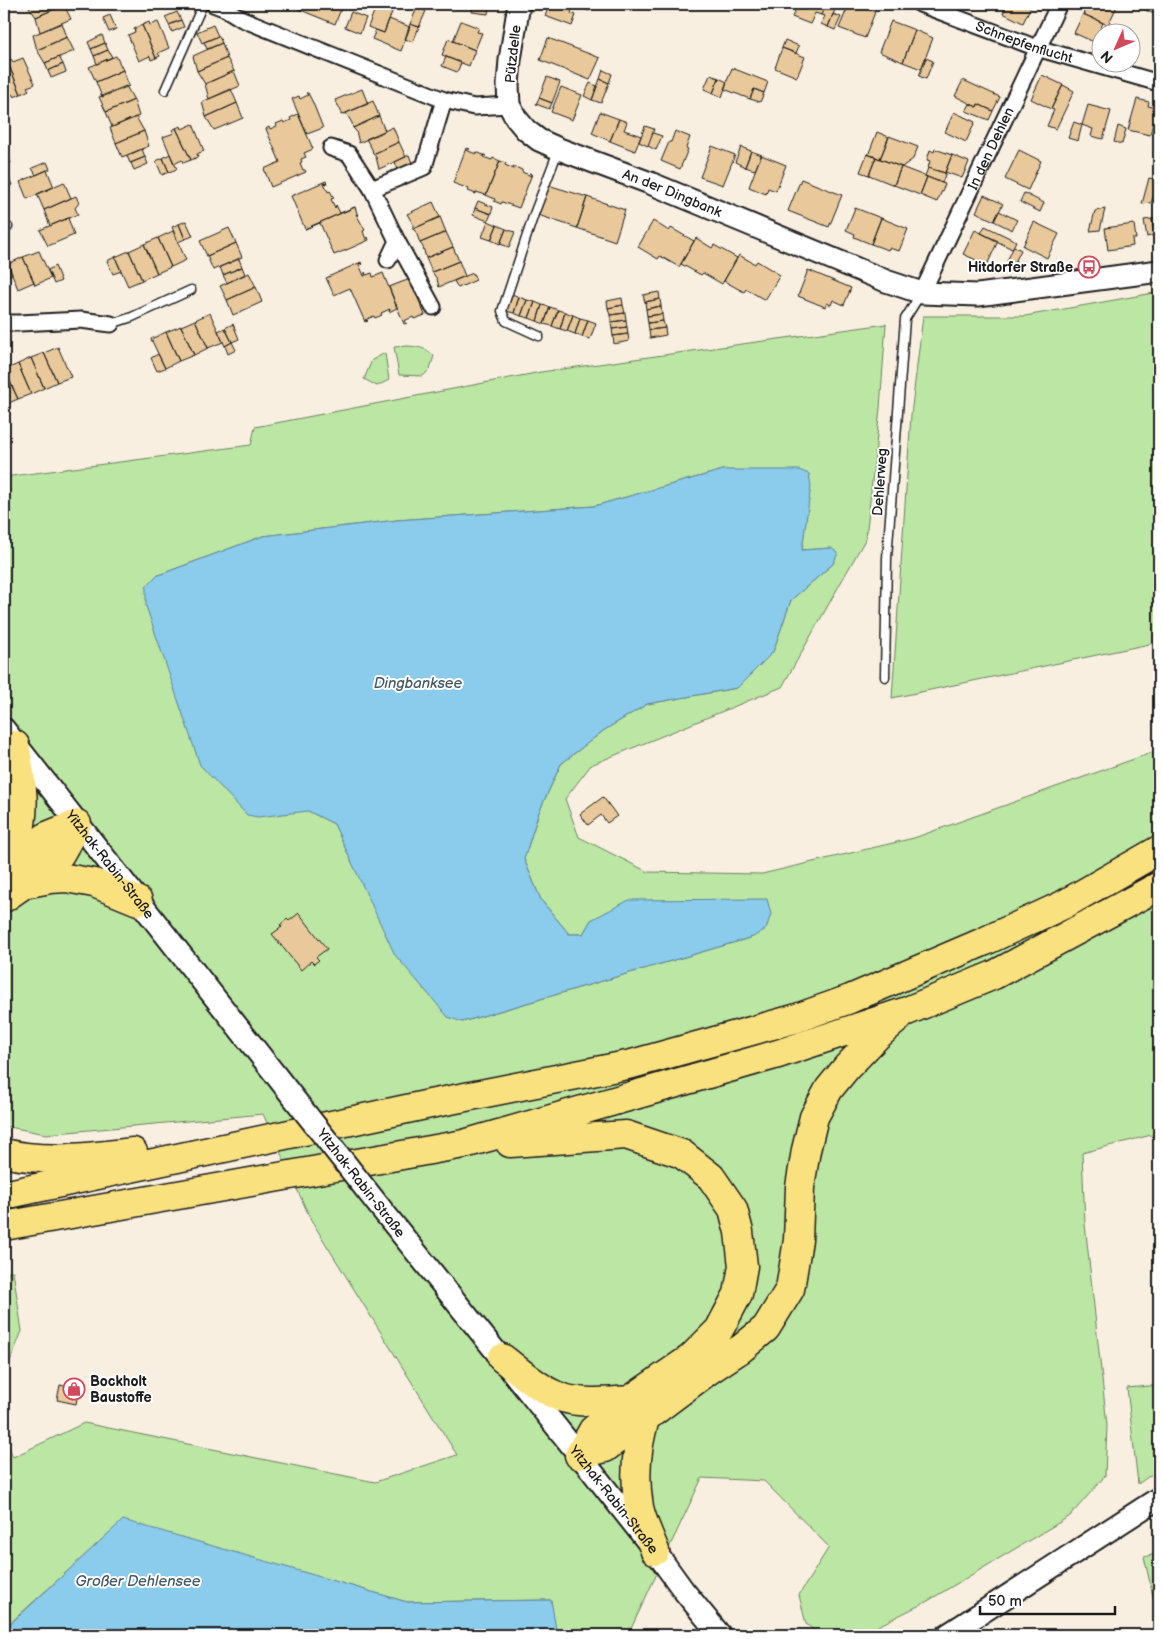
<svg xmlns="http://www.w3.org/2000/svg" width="1163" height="1639" viewBox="0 0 1163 1639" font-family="'Balsamiq Sans',sans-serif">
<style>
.green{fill:#bce6a3;stroke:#6c8160;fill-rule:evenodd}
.water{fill:#8bcbec;stroke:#5f8599}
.building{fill:#e9c99b;stroke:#1c1c1c}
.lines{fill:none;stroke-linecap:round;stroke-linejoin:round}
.lane-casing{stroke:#1c1c1c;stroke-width:11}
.street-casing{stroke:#1c1c1c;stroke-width:19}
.secondary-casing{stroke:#1c1c1c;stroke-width:25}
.highway-casing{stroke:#1c1c1c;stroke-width:31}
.lane{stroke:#fff;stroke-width:8}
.street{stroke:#fff;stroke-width:15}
.secondary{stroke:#fff;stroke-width:21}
.highway{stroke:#fae180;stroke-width:28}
.secondary-bridge-casing{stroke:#1c1c1c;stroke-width:25;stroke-linecap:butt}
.secondary-bridge{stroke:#fff;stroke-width:21}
.labels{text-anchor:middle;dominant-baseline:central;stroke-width:4;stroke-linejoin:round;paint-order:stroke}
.street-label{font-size:14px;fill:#1c1c1c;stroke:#fff}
.poi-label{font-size:14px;font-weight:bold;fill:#1c1c1c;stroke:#fff;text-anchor:end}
.water-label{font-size:15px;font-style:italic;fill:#435965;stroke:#fff}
</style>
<rect width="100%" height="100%" fill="#f8efe1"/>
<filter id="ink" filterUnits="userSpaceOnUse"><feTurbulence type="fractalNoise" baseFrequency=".02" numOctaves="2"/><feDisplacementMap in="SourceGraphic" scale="10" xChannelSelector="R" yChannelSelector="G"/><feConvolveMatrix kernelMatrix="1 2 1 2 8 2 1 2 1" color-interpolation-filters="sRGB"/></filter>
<g filter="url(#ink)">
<path class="green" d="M1159,292V642L892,698L911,415L923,316H1025Z
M886,324L880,408L866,538L782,687L591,765L565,799L579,837L648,872L762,874L914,838L1159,750V1133L1082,1153L1085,1224L1107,1425L1105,1476L1070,1516L926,1602L864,1633L820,1635L806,1624L799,1595L829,1547L764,1481L702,1478L628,1635H557L550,1600L407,1602L123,1521L8,1625L4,1635V1435L13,1457L84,1423L375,1482L457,1455L311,1220L263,1114L46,1134L4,1126V477L251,445L255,427L541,372ZM723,470L809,474L810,486L802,550L831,548L833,564L791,600L773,652L737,688L647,704L603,731L561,764L539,812L524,859L541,900L569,934H583L591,920L767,900L753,937L462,1022L354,866L334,824L308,811L156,576L263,536L397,520L594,506Z
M408,346C420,347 426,348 434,356L430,369L423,376L399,375L394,347Z
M385,353L389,380L377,386L364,379L372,360Z
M13,1271L22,1331L4,1376V1273Z
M1159,1385V1469L1138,1484L1127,1388Z
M1159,1553V1622L1144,1557Z"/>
<path class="water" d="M723,470H799L809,474L811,486L802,550L831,548L838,553L833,564L791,600L773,652L737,688L647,704L603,731L561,764L539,812L524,859L541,900L569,934H583L591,920L629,900L767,899L771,914L766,929L753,937L462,1022L448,1017L395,955L334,824L308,811L258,817L247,815L200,765L146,606V587L156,576L263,536L397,520L594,506Z
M123,1520L407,1602L551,1600L557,1635H5L8,1626Z"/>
<path class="building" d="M27,4H64V5L36,17Z
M300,4H343L335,24L298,9Z
M377,4H395L384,33L368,27Z
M473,4L489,5L488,14L472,12Z
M550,4H592L589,11L573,5L571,13L576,15L572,26L545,16Z
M798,4H826L821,15L815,13L810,24L792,17Z
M826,4L837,5L828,27L821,24L825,16L821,15Z
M849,4H855L875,12L865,38L839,28Z
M1008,4H1032L1023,23L1003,13Z
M1088,4H1118L1108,25L1083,14Z
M1133,4H1159L1154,14Z
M64,5L71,19L40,32L36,17Z
M417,8L426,11L419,27L410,24Z
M177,12L181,20L169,25L165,17Z
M351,12L366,18L360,33L345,27Z
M833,14L841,17L835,30L828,27Z
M1083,14L1103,23L1094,42L1074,33Z
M110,15L116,29L109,32L103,18Z
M389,19L410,27L401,51L372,39L376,30L384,33Z
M181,20L184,27L172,32L169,25Z
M461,21L479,28L477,32L482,33L475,50L453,41Z
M891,21L915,30L903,62L879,52Z
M149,22L150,25L158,22L169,48L158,53L160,56L156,58L142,25Z
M62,23L67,37L37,50L33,35Z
M410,24L419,27L413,42L405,39Z
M142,25L156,58L151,60L150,56L139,61L128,35L135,32L134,29Z
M213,25L218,36L202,43L197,32Z
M915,30L933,38L921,69L903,62Z
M102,35L105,43L91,49L88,42Z
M219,36L222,43L207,49L204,42Z
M67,37L74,51L45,63L37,50Z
M548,38L600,58L590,80L540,60Z
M448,39L475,50L469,66L442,55Z
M785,40L799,46L796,53L782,48Z
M105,43L108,50L94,56L91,49Z
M222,43L227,58L197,71L193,56Z
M782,48L805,57L797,77L775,68Z
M108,50L112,57L97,64L94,56Z
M116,56L123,70L96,82L89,67Z
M59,57L63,64L48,71L45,63Z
M446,57L461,63L457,72L442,66Z
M23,58L35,84L27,87L29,90L21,94L7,61L11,59L13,62Z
M227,58L234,71L205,84L197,71Z
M926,58L933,61L926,79L919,76Z
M7,61L21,94L14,97L12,94L5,97L4,94V63Z
M63,64L66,72L51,78L48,71Z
M732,68L768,82L764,93L754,89L750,99L724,89Z
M123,70L129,86L102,97L96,82Z
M603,70L612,74L609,83L600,79Z
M234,71L240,86L209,99L205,84Z
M710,75L719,78L713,93L704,89Z
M1042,75L1063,85L1051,109L1031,99Z
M547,77L560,82L552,103L539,98Z
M719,78L727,82L722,97L713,93Z
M600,79L609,83L601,103L592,100Z
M963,80L1000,97L993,111L978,104L977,107L955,96Z
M590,83L597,86L592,100L584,96Z
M1063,85L1074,91L1056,129L1047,126L1054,110L1051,109Z
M126,86L134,100L106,112L99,97Z
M561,87L582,95L572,120L551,112Z
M231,89L237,103L206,117L202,102Z
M362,89L368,104L341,115V111L335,100Z
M754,89L764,93L760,102L750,99Z
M306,93H308L313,103L323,128L307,134L292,99L299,96L300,99L308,95Z
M539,98L552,103L549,109L536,104Z
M1137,99L1149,102L1148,106L1157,108L1150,135L1128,130Z
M134,100L139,116L112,127L106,112Z
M373,101L379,116L353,128L352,123L346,113Z
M237,103L243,118L214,130L206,117Z
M970,104L977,107L978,104L993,111L989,120L966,111Z
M1088,105L1111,111L1103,139L1091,136L1093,129L1082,125Z
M600,112L619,119L610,141L592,133Z
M954,112L975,122L966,142L945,132Z
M298,114L313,149L304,153L306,157L301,159L302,162L300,163L303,170H305L306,172L271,187L264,169L280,162L266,129L269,127L270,129L277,126L276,124L283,121L284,123L291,120L290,118Z
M379,116L385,131L359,143L356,131L353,128Z
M136,117L144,131L116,143L110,128Z
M619,119L627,122L624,130L641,136L635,151L610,141Z
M1074,122L1082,125L1078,141L1068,138Z
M193,124L204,151L197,154L198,157L191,160L176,128L181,126L182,129Z
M645,126L654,129L648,146L639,142Z
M1118,126L1126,129L1122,144L1114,142Z
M393,127L399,142L373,154L372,149L366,139Z
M176,128L191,160L183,163L182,160L174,164L163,137L174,133L172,130Z
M144,131L149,146L122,157L116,143Z
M675,131L690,137L686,148L688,149L680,169L661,161L669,142H671Z
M877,132L889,137L880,159L867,154L869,153Z
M653,133L662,136L656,150L648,146Z
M889,136L918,147L913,159L902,167L880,159Z
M399,142L406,157L379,169L376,157L373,154Z
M712,146L735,155L723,185L700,177Z
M741,147L751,151L745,167L735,162Z
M466,148L470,149H467L466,150L476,154V152L486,156L484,155L483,157L492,160L493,158L500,161L486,195L476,192V194L468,191L469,189L453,183Z
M4,149L11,163L4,166Z
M142,149L145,157L130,163L127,156Z
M935,149L952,155L945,173L928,168L930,161L927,160L930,150L934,152Z
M1019,150L1041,161L1028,190L1005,179Z
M751,151L762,155L755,170L745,167Z
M170,154L177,169L169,172L163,158Z
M867,154L876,157L869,175L860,172Z
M409,155L412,163L398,169L395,162Z
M761,155L786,165L776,191L768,188L766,194L749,187Z
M952,155L969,162L962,178L945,172Z
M145,157L148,164L134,170L131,163Z
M876,157L901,167L894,185L869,175Z
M163,158L169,172L162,175L156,161Z
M500,161L506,163L505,165L514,169L513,166L522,170V172L531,176V174L529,173L532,174L519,208L502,202L501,204L494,201L495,199L486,195Z
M47,162L50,169L36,175L32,168Z
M4,166L12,185L4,188Z
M901,167L927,177L920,195L894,185Z
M928,168L945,173L946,172L942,183L925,176Z
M47,170L54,187L27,199L20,182Z
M927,177L945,184L937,202L920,195Z
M1149,178L1159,180L1151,203L1142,204Z
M801,179L842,195L829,227L788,211Z
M326,181L327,184L324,183L328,192L330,191L334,198L331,199L335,208L336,205L340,213L355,207L305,229L291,196Z
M64,182L71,198L44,210L37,194Z
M548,185L587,197L577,228L538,215Z
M1024,193L1044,203L1040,212L1020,202Z
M984,195L1003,204L994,221L976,212Z
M76,196L79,203L75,208L78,214L50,226L44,210Z
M587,197L625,210L615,241L577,228Z
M478,201L493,207L491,214L475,208Z
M433,202L440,217L413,229V224L407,214Z
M355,207L358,216L356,214L365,230L363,231L366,240L368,237L369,240L351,248L334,255L320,223L305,229Z
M475,208L491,214L488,221L473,215Z
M855,208L881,218L871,244L854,237L855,234L846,230Z
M1105,209L1100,230L1090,231L1095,211Z
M999,211L1017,220L1012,230L994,221Z
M440,217L446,232L420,243L416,232L413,229Z
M68,218L74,235L48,246L40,230Z
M881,218L908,229L899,251L889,248L888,250L871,244Z
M1159,218V243H1156L1152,219Z
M1152,219L1154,235L1147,237L1144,220Z
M186,221L193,236L185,239L179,224Z
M488,221L497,225L491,240L482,237Z
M653,221L669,231L671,228L694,241L679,267L660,256L658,259L638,247Z
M1034,222L1059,234L1047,258L1023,246Z
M179,224L185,239L178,242L172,227Z
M1134,224L1136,239H1132L1133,246L1108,250L1105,228Z
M497,225L506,229L500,244L491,240Z
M985,226L1016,241L1012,249L981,233Z
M229,228L236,243L207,256L200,241Z
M506,229L515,232L509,247L500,244Z
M975,230L998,241L987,265L963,254Z
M173,231L186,260L171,267L158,238Z
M446,232L453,247L426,258L423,247L420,243Z
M158,238L171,267L157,273L144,244Z
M696,238L712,248L714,245L737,258L722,284L703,273L701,275L681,264Z
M236,243L242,257L213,270L207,256Z
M144,244L157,273L142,280L129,251Z
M1014,246L1021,250L1014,264L1007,261Z
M453,247L459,261L432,272L426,258Z
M39,251L51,278L35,285L23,257Z
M129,251L142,280L128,286L115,257Z
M4,255L12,274L4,278Z
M739,255L755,264L757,261L780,275L765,300L746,289L744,292L724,281Z
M23,257L34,282L18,289L8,264Z
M115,257L121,271L113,274L107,261Z
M239,259L242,267L223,275L220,267Z
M459,261L465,276L439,287L437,279L432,272Z
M361,262L362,265L360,263L359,264L364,276H365V272L366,275L372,273L373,277L383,273L397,308L389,312L390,309L381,313L382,315L375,318L374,316L365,320L368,321L365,322L350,288L334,295L326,278Z
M55,266L61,281L54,284L48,270Z
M242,267L245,274L227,283L223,275Z
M808,270L851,288L844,305L833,300L831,305L827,303L825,307L798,296Z
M249,273L256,287L227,300L220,286Z
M473,273L476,280L458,288L454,281Z
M410,279L425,315L414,319L413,317L404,321L407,323L404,324L389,287Z
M256,287L262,302L233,315L227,300Z
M659,292L660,299L645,302L643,295Z
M512,294L519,297L514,313L506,311Z
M519,297L527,300L521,316L514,313Z
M622,298L623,305L608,308L607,301Z
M660,299L661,306L646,309L645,302Z
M527,300L535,302L529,318L521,316Z
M535,302L542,305L537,321L529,318Z
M542,305L550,307L544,324L537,321Z
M623,305L625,313L610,315L608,308Z
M661,306L662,314L647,316L646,309Z
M550,307L558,310L552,326L544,324Z
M558,310L565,312L560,329L552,326Z
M565,312L573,315L567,331L560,329Z
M210,313L223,342L208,348L195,320Z
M625,313L626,320L611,322L610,315Z
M662,314L663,321L648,323L647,316Z
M573,315L580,318L575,334L567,331Z
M580,318L588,320L582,337L575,334Z
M195,320L208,348L194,355L181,326Z
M588,320L596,323L590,339L582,337Z
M626,320L627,327L612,329L611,322Z
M663,321L665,328L649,330L648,323Z
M233,324L239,339L232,342L225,328Z
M181,326L194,355L179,361L166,332Z
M627,327L628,334L613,336L612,329Z
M225,328L232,342L225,346L218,331Z
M665,328L666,335L650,338L649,330Z
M166,332L179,361L165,368L151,339Z
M628,334L629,341L614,344L613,336Z
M232,342L236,350L228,354L225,346Z
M58,347L71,377L57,382L44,353Z
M44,353L57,382L44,388L31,358Z
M158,354L165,368L157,371L151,358Z
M31,358L44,388L31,394L18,364Z
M18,364L31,394L18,399L5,370Z
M4,370L18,399L4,405Z
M603,797L617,816L607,823L601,815L588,825L580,814Z
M299,913L327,949L316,957L319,960L314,964L311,961L301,970L272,934L282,927L280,925L287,919L289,921Z
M60,1385L79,1389L76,1404L57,1400Z"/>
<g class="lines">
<g class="lane-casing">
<path id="lane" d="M165,90L203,4
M4,226L8,227
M111,324L132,317L191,290
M539,336L506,321L502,311L534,214L558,151
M885,677L887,558L905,319L920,295"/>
</g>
<g class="street-casing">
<g id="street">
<path d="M213,4L226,9L242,19L444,100L474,107L509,105"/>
<path id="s1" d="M920,4L1037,48L1159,83"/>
<path d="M331,148L349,154L372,189"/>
<path d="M388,260L397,241"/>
<path id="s2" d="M922,293L1059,4"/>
<path d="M433,307L397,241L372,189L424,167L444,100"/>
<path d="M4,323H19L81,320L111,324"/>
</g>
</g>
<g class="secondary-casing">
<g id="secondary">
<path id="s3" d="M519,4L510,60L508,85L509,105L516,118L526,130L539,140L559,149L650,183L886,281L922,293L978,295L1159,271"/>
<path id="s4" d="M4,729L285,1087"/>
<path id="s5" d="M379,1206L579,1455L655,1551L684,1591L720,1635"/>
<path d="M947,1635L1159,1498"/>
</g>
</g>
<g class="highway-casing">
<path id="highway" d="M11,866L47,836L77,824
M4,871C12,864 14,855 17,844C27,806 22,782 15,745
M25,883L60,854L77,824
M4,898L24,884L50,879L66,878L94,883L138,901
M510,1143L626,1135L682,1154L711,1177L733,1209L739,1232L743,1266L738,1294L719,1330L691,1358L630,1400L593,1430L579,1455
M4,1153C45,1163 92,1157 133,1152
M4,1195L430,1104L632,1064L794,1019L850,999L983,942L1063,905L1159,850
M4,1226L464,1144L778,1054L907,1011L994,975L1159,886
M502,1358C518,1370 536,1386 553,1394C573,1405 608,1402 630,1400
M645,1419C636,1448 634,1478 639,1507C642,1522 650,1537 655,1551
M579,1455L605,1448L709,1370L742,1348L766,1328L790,1289L798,1240L800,1187L806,1150L814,1117L829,1089L847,1067L877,1036L898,1018"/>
</g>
<use href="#lane" class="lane"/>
<use href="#street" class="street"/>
<use href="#secondary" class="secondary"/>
<use href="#highway" class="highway"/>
<g class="secondary-bridge-casing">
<path id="secondary-bridge" d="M285,1087L379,1206"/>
</g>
<use href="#secondary-bridge" class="secondary-bridge"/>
</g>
</g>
<defs>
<g id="bus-ring" transform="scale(1.125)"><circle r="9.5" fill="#fff" stroke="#d1495b" stroke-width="1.5"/><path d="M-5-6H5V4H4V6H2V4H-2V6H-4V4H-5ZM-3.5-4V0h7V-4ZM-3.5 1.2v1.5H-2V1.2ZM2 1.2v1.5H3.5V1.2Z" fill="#d1495b"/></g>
<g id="shop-ring" transform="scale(1.125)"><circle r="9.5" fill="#fff" stroke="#d1495b" stroke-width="1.5"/><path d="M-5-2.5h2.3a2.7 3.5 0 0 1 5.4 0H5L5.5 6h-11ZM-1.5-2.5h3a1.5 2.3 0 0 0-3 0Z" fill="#d1495b"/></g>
</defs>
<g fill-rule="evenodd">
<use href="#bus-ring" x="1089" y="267"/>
<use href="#shop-ring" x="74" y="1389"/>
</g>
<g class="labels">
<g class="street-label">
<text stroke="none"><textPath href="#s1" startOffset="111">Schnepfenflucht</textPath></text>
<text transform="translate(513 54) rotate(-84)">Pützdelle</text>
<text stroke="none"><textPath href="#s2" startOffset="160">In den Dehlen</textPath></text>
<text stroke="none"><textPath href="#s3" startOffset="292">An der Dingbank</textPath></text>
<text transform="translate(880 482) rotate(-86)">Dehlerweg</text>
<text stroke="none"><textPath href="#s4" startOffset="172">Yitzhak-Rabin-Straße</textPath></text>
<text transform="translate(361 1183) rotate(52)">Yitzhak-Rabin-Straße</text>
<text stroke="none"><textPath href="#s5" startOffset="376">Yitzhak-Rabin-Straße</textPath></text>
</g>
<g class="poi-label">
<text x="1073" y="267">Hitdorfer Straße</text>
<text x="90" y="1381" text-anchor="start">Bockholt<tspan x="90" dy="16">Baustoffe</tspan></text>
</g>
<g class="water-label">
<text x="418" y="683">Dingbanksee</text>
<text x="138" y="1581">Großer Dehlensee</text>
</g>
</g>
<rect width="1163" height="1639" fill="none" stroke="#fff" stroke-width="20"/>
<rect x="10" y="10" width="1143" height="1619" fill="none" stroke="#1c1c1c" stroke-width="2" filter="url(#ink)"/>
<g transform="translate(1116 48) rotate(225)"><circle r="24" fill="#ffffff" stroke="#a4a4a4"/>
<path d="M0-4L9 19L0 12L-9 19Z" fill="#d1495b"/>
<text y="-8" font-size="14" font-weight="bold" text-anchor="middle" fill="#1c1c1c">N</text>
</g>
<path d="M980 1606v8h135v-8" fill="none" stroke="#1c1c1c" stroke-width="2.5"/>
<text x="988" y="1606" font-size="15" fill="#1c1c1c" stroke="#ffffff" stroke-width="4" paint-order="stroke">50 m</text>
</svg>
